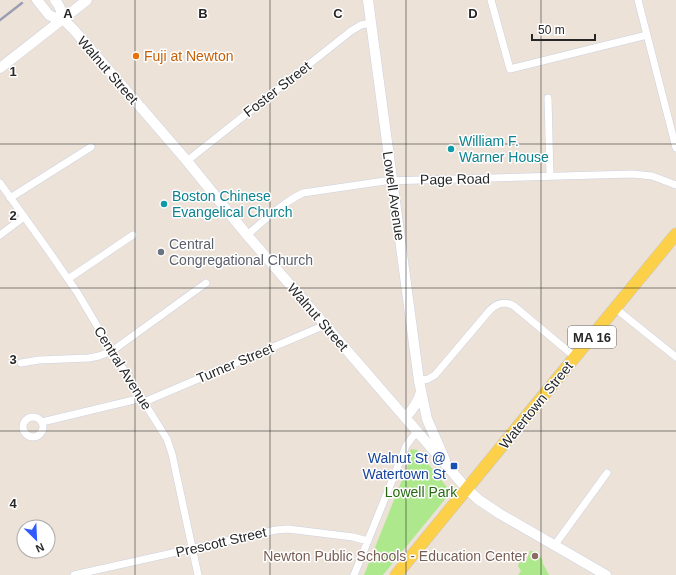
<svg xmlns="http://www.w3.org/2000/svg" width="676" height="575" viewBox="0 0 676 575" font-family="Helvetica,sans-serif">
<style>
.green{fill:#aee88d}
.lines{fill:none;stroke-linecap:round;stroke-linejoin:round}
.street-casing{stroke:#ccd1e2;stroke-width:8}
.secondary-casing{stroke:#ccd1e2;stroke-width:11}
.primary-casing{stroke:#c7c7c7;stroke-width:13}
.street{stroke:#fff;stroke-width:7}
.secondary{stroke:#fff;stroke-width:10}
.primary{stroke:#fdd04a;stroke-width:12}
.rail{stroke:#9a9eb4;stroke-width:2.5}
.grid{fill:none;stroke:#272727;stroke-width:1;stroke-opacity:0.55}
.food-dot{fill:#e8710a;stroke:#fff;stroke-width:1.5}
.culture-dot{fill:#0f9aa8;stroke:#fff;stroke-width:1.5}
.worship-dot{fill:#6b7280;stroke:#fff;stroke-width:1.5}
.transit-dot{fill:#1a4fb4;stroke:#fff;stroke-width:1.5}
.education-dot{fill:#8d6e63;stroke:#fff;stroke-width:1.5}
.labels{text-anchor:middle;dominant-baseline:central;stroke-width:3;stroke-linejoin:round;paint-order:stroke}
.shield{fill:#fff;stroke:#686868;stroke-width:1}
.shield-label{font-size:13px;font-weight:bold;fill:#272727}
.food-label{font-size:14px;fill:#c56008;stroke:#fff;text-anchor:start}
.street-label{font-size:14px;fill:#272727;stroke:#fff}
.culture-label{font-size:14px;fill:#0d838f;stroke:#fff;text-anchor:start}
.worship-label{font-size:14px;fill:#5b616d;stroke:#fff;text-anchor:start}
.transit-label{font-size:14px;fill:#164399;stroke:#fff;text-anchor:end}
.park-label{font-size:14px;fill:#266912;stroke:#fff}
.education-label{font-size:14px;fill:#785e54;stroke:#fff;text-anchor:end}
.grid-label{font-size:13px;text-anchor:middle;font-weight:bold;fill:#272727;stroke:#fff;stroke-width:3;stroke-linejoin:round;paint-order:stroke}
</style>
<rect width="100%" height="100%" fill="#ece2d7"/>
<path class="green" d="M411,449L417,450L451,492L383,575H364L408,465L409,455Z
M530,551H536L537,553L539,554L543,561L542,562L549,575H518L521,571L518,566L520,560L526,562Z"/>
<g class="lines">
<g class="street-casing">
<path id="street" d="M491,0L510,69L647,35
M638,0L676,148
M548,98L550,176
M187,161L351,31L361,25L371,23
M0,183L48,250L77,292L112,351L167,439L172,454L198,575
M10,198L91,147
M0,235L24,217
M247,235C265,220 282,203 303,193L385,181L632,174L652,176L676,185
M68,279L133,235
M615,308L676,357
M21,363L39,360L89,358L99,356L112,351L206,283
M419,381L428,379L435,375L490,310C497,303 505,301 514,306L575,357
M144,402L325,325
M23 427a10 10 0 1 1 20 0a10 10 0 1 1-20 0Z
M42,422L142,398
M554,546L607,473
M74,575L276,530L288,529L353,537L368,541
M354,575L406,446L411,439L417,432"/>
</g>
<g class="secondary-casing">
<path id="secondary" d="M37,0L49,15L53,17L63,19L74,30L187,161L247,235L325,325L467,489L479,500L500,514L606,575
M55,0C60,6 62,11 63,19
M368,0L419,381L427,419L445,460
M0,68L87,0
M405,417C413,410 418,402 421,392"/>
</g>
<g class="primary-casing">
<path id="primary" d="M396,575L676,234"/>
</g>
<use href="#street" class="street"/>
<use href="#secondary" class="secondary"/>
<use href="#primary" class="primary"/>
<path class="rail" d="M0,20L22,3"/>
</g>
<path class="grid" d="M135,0V575M270,0V575M406,0V575M541,0V575M0,144H676M0,288H676M0,431H676"/>
<circle class="food-dot" cx="136" cy="56" r="4"/>
<g class="culture-dot">
<circle cx="451" cy="149" r="4"/>
<circle cx="164" cy="204" r="4"/>
</g>
<circle class="worship-dot" cx="161" cy="252" r="4"/>
<rect class="transit-dot" x="450" y="462" width="8" height="8" rx="2"/>
<circle class="education-dot" cx="535" cy="556" r="4"/>
<g class="labels">
<rect class="shield" x="568" y="326" width="48" height="22" rx="3"/>
<g class="shield-label">
<text x="592" y="337">MA 16</text>
</g>
<g class="food-label">
<text x="144" y="56">Fuji at Newton</text>
</g>
<g class="street-label">
<text transform="translate(108 70) rotate(49)">Walnut Street</text>
<text transform="translate(277 89) rotate(-38)">Foster Street</text>
<text transform="translate(455 179) rotate(-1)">Page Road</text>
<text transform="translate(394 196) rotate(82)">Lowell Avenue</text>
<text transform="translate(318 317) rotate(49)">Walnut Street</text>
<text transform="translate(235 363) rotate(-23)">Turner Street</text>
<text transform="translate(123 368) rotate(58)">Central Avenue</text>
<text transform="translate(536 405) rotate(-51)">Watertown Street</text>
<text transform="translate(221 542) rotate(-13)">Prescott Street</text>
</g>
<g class="culture-label">
<text x="459" y="141">William F.<tspan x="459" dy="16">Warner House</tspan></text>
<text x="172" y="196">Boston Chinese<tspan x="172" dy="16">Evangelical Church</tspan></text>
</g>
<g class="worship-label">
<text x="169" y="244">Central<tspan x="169" dy="16">Congregational Church</tspan></text>
</g>
<g class="transit-label">
<text x="446" y="458">Walnut St @<tspan x="446" dy="16">Watertown St</tspan></text>
</g>
<g class="park-label">
<text x="421" y="492">Lowell Park</text>
</g>
<g class="education-label">
<text x="527" y="556">Newton Public Schools - Education Center</text>
</g>
</g>
<g class="grid-label">
<text x="68" y="18">A</text>
<text x="203" y="18">B</text>
<text x="338" y="18">C</text>
<text x="473" y="18">D</text>
<text x="13" y="76">1</text>
<text x="13" y="220">2</text>
<text x="13" y="364">3</text>
<text x="13" y="508">4</text>
</g>
<g transform="translate(36 539) rotate(156)"><circle r="19" fill="#ffffff" stroke="#a9a9a9"/>
<path d="M0-3L7 15L0 10L-7 15Z" fill="#305bff"/>
<text y="-6" font-size="11" font-weight="bold" text-anchor="middle" fill="#272727">N</text>
</g>
<path d="M532 34v6h63v-6" fill="none" stroke="#272727" stroke-width="2"/>
<text x="538" y="34" font-size="12" fill="#272727" stroke="#ffffff" stroke-width="3" paint-order="stroke">50 m</text>
</svg>
